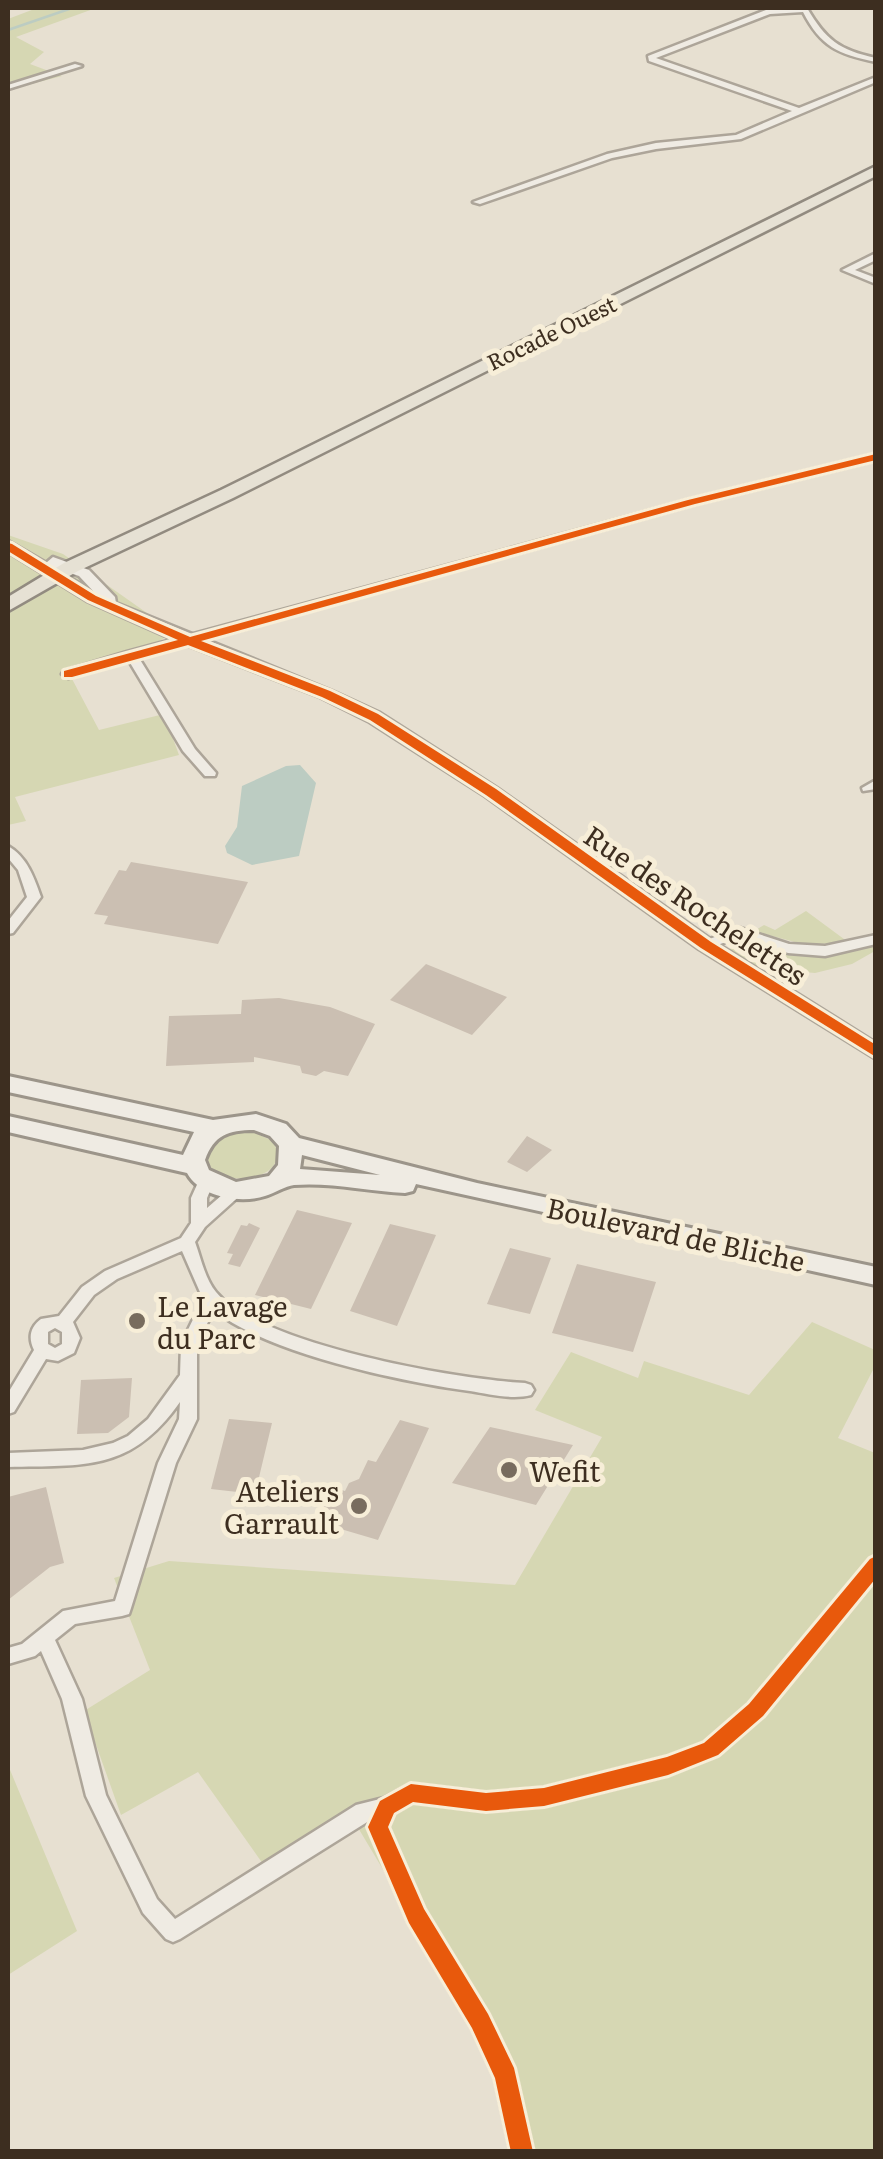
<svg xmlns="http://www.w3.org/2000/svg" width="883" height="2159" viewBox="0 0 883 2159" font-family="Literata,serif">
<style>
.green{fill:#d6d7b3}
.water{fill:#bcccc2}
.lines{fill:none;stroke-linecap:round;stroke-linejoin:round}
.stream{stroke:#bcccc2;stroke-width:2.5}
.building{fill:#cbbfb2}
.minor-casing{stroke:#ada599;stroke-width:5}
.tertiary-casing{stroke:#ada599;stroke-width:5}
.secondary-casing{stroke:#9c958a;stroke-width:6}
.primary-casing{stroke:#928b80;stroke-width:5}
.minor{fill:#efebe3;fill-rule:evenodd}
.tertiary{fill:#efebe3;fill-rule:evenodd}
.secondary{fill:#efebe3;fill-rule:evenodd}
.primary{fill:#e6e1d4;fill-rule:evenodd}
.cycleway-casing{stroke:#f7eed8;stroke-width:6}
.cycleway{fill:#e8590c;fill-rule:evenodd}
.poi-dot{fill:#786c5e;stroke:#f7eed8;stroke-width:4}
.labels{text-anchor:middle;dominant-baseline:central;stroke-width:10;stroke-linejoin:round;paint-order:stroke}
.far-street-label{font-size:22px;fill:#3d2e20;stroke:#f7eed8}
.street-label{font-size:28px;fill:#3d2e20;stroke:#f7eed8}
.poi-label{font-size:28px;fill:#3d2e20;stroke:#f7eed8;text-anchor:start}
</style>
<rect width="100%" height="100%" fill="#e7e0d1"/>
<path class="green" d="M37,8H96L16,37L44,52L30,64L62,76L8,90V19Z
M8,535L63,554L174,632L129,660L71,677L99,730L164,714L179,755L15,797L26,821L8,825Z
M806,911L848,942L806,945L754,931L764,925L775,930Z
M740,939L825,954L876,944L875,951L852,964L815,973L758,968L729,950Z
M246,1129L273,1141C292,1176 240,1185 217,1174C192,1151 222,1131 246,1129Z
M812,1322L875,1350V1366L838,1438L875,1453V2151H509L501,2090L440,1965L357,1826L275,1881L198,1772L121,1815L84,1711L150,1670L114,1578L169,1561L515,1585L602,1437L535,1410L571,1352L638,1378L644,1361L749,1395Z
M8,1765L77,1931L8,1975Z"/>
<path class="water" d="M300,765L316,783L299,856L252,865L227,853L225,846L237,827L242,786L286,766Z"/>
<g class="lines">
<path class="stream" d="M8,30L72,8"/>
</g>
<path class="building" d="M131,862L248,882L218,944L104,924L108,916L94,914L119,870L126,871Z
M426,964L507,997L472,1035L390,1000Z
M279,998L330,1007L375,1024L348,1076L324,1071L316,1076L302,1073L300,1066L254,1057V1062L166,1066L169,1016L241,1014L242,1000Z
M527,1136L552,1150L527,1172L507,1162Z
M297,1210L352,1223L311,1309L255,1295Z
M249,1223L260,1228L240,1267L228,1264L233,1254L227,1253L241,1225L247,1226Z
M390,1224L436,1235L397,1326L350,1311Z
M510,1248L551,1258L530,1314L487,1304Z
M577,1264L656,1282L633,1352L552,1333Z
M132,1378L129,1417L108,1433L77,1434L81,1380Z
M229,1419L272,1423L255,1494L211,1489Z
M400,1420L429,1428L378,1540L317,1522L333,1487L345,1491L349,1483L359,1479L368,1460L376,1462Z
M490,1427L573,1445L536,1505L452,1483Z
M46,1487L64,1563L50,1567L8,1600V1497Z"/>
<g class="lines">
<g class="minor-casing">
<path id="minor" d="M801,8H807C826,40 839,50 876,58V62C838,54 821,47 803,12L770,14L656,58L799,108L876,77V82L741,139L656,149L612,158L480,204L473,202L607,154L656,143L736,135L792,111L649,61L648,56L766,10Z
M75,64L82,66L8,89V85Z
M876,253V260L855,270L876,278V284L842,270Z
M876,454V460L695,504L139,658L195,749L216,773L215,776H205L183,751L129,661L68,678L62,674L64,671L127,652L688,500Z
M876,780V789L863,791L862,788Z
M8,846C27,857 34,877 41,897L13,933L8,934V921L27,897L18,870L8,858Z
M740,928L789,944L825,946L876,935V944L825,956L788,953L740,937L706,949L699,945L701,942Z
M206,1176L212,1178L214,1182L207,1198V1208L230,1188H242L244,1192L205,1227L195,1242C201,1258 205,1279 216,1292C259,1344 457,1380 525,1383L531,1385L534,1390L531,1395C512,1400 489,1394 470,1391C402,1382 266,1353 214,1310L197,1344V1419L176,1463L131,1608L129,1614L122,1616L75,1624L55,1640L82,1699L106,1795L157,1899L175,1919L356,1805L384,1798L411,1784L486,1793L544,1788L667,1757L704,1743L749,1704L870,1559L876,1556V1578L763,1716L718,1755L668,1775L544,1806L486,1811L413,1802L394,1813L388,1827L424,1909L488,2014L514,2068L533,2152H511L495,2078L472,2028L409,1923L368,1827L372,1819L180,1939L173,1942L166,1939L143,1913L86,1796L62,1699L41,1651L35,1656L8,1664V1648L22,1644L63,1611L115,1601L158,1463L179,1419L180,1402C131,1472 85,1465 8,1467V1453L83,1450L113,1443L128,1436L148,1419L180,1375L181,1344L203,1299L182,1251L117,1279L94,1295L73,1322L80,1338L74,1353L58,1361L46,1359L14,1412L8,1414V1393L34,1350C28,1338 30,1327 41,1319L59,1316L82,1287L105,1271L181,1238L191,1223V1198L200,1178ZM55,1328L62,1332V1344L55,1348L48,1344V1332Z"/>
</g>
<g class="tertiary-casing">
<path id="tertiary" d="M8,541L46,563L53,557L89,570L115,597L116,603L332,691L380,713L497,788L713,941L876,1043V1059L699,949L485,796L368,721L320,697L179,642L87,601L8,552ZM52,567L79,576L95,593Z"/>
</g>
<g class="secondary-casing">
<path id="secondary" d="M8,1076L213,1120L256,1114L286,1124L299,1138L477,1183L876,1267V1285L416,1184L413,1191L405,1193C369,1191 329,1182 294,1185C285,1186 275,1193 265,1196C240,1204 200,1197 187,1173L8,1132V1116L183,1155L194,1132L8,1092ZM254,1130L270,1136L279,1146L278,1165L269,1176L236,1182L209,1170L205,1160C214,1135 228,1130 254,1130ZM302,1155L380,1175L300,1169Z"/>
</g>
<g class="primary-casing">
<path id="primary" d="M876,166V176L233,498L78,571L8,611V597L64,563L221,490Z"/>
</g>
<use href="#minor" class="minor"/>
<use href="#tertiary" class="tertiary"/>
<use href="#secondary" class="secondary"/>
<use href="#primary" class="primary"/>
<g class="cycleway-casing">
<path id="cycleway" d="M876,454V460L695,504L201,641L330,691L378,714L496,789L711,942L876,1045V1057L701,948L486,795L370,720L322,697L188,645L72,677H64V671L178,640L88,600L8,551V543L12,544L96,596L190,637L688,500Z
M876,1556V1578L763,1716L718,1755L668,1775L544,1806L486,1811L413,1802L394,1813L388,1827L424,1909L488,2014L514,2068L533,2152H511L495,2078L472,2028L409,1923L368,1827L380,1801L411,1784L486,1793L544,1788L667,1757L704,1743L749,1704L870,1559Z"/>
</g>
<use href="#cycleway" class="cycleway"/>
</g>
<g class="poi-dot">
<circle cx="137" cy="1321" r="10"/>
<circle cx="509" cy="1470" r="10"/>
<circle cx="359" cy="1506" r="10"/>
</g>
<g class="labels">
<g class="far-street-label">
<text transform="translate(551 332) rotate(-26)">Rocade Ouest</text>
</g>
<g class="street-label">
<text transform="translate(696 904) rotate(34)">Rue des Rochelettes</text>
<text transform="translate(676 1233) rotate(12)">Boulevard de Bliche</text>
</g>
<g class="poi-label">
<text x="157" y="1305">Le Lavage<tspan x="157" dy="32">du Parc</tspan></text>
<text x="529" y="1470">Wefit</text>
<text x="339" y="1490" text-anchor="end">Ateliers<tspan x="339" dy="32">Garrault</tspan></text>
</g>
</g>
<rect width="883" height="2159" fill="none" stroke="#3d2e20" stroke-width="20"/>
</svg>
